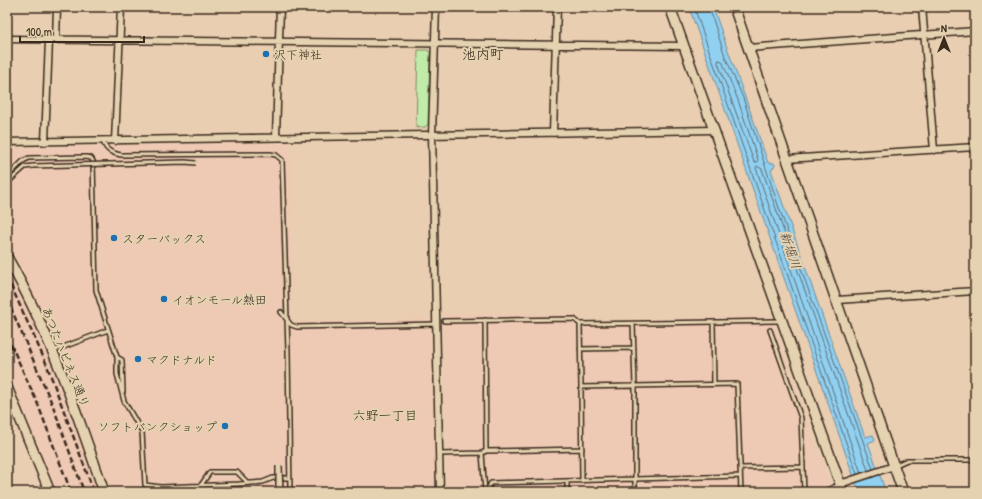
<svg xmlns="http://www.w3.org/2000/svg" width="982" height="499" viewBox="0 0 982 499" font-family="'Patrick Hand','Klee One',sans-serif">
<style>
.built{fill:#eec9b4}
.green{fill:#c0eba8;stroke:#7e8a63}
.water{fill:#90d0f1;stroke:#6e8e9d}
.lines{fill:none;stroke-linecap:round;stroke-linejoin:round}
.shore{stroke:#5d6c72;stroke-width:1}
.lane-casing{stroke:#3b2a1e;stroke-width:6}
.street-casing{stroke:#3b2a1e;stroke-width:9}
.secondary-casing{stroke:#3b2a1e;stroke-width:12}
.lane{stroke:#e5d2b0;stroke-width:3}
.street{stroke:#e5d2b0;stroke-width:6}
.secondary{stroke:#e5d2b0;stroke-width:9}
.rail{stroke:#3b2a1e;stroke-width:2.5;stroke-dasharray:6 3;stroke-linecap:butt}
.lane-bridge-casing{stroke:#3b2a1e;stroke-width:6;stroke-linecap:butt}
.lane-bridge{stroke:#e5d2b0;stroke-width:3}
.poi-dot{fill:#1f6fb2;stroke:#e5d2b0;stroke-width:1.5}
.labels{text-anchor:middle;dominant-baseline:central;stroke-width:4;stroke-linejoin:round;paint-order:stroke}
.poi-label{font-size:12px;fill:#3b2a1e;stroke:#e5d2b0;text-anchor:start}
.street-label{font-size:12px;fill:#3b2a1e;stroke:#e5d2b0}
.water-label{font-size:13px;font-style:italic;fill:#48433e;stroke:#e5d2b0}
.neighbourhood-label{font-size:13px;fill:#3b2a1e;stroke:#e5d2b0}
.quarter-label{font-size:14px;fill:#3b2a1e;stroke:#e5d2b0}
</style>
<rect width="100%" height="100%" fill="#e9ceb2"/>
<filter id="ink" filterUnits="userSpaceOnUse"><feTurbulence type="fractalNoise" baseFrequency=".025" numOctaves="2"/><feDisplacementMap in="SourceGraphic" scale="8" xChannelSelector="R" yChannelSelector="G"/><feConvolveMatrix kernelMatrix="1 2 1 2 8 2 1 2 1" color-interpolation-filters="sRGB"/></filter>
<g filter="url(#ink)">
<path class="built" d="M290,142L292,322L431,319L435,492H112L73,382L50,327L7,242V148Z
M7,267L37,328L62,387L99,492H57L7,371Z
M444,314H574L581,321L770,316L832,492H448Z"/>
<path class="green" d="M418,50H428L430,53L428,124L425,127L416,128Z"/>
<path class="water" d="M689,7H713C730,59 751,110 768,163H774L775,166L771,170L865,437L873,435L875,440L868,443L886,492H859Z"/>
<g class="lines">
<path class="shore" d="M694,7L857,474
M709,7L725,56L743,98L779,208L873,469
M719,60L722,61L738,100L758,160L756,163L754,162L718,63Z
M861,473L756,168L757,166L762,169L868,470"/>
<g class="lane-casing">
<path id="lane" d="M103,141C106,151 112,153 121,155L270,154L276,155L282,160L288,351L290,492
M7,177L23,161L29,158L86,157L91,158L93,161L96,290L117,357V374L124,401L142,432L145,485L161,487L239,484L263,482L273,478H289
M7,183L25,167L33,166
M281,312L291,325L297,327L437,324
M485,320L486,451L582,449
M444,321L574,319L580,324L581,387
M713,322L714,384
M580,324L780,321
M633,324L635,386V492
M770,330L801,418L804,492
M580,349L634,348
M53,351L108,330
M117,357L122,360L123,392
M482,453L485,492
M439,454L482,453L486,451
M896,465L907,460H975
M740,468L803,467
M567,481V492
M582,481L581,387L737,384L741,492
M201,485L210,472H237L248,483
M486,492L491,483L740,476
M822,492L839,485"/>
</g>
<g class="street-casing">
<path id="street" d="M436,7L432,135L440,492
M922,7L934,150
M7,39L684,46
M56,40L57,7
M748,48L975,31
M553,133L557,7
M276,137L280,7
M115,141L121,7
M7,142L714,130
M45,142L49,40
M786,159L975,147
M837,300L975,291
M840,484L894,466"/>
</g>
<g class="secondary-casing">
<path id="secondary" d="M670,7L843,492
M734,7L903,492
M7,257C49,331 77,412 104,492
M7,387L50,492"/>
</g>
<use href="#lane" class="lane"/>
<use href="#street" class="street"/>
<use href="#secondary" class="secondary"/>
<path class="rail" d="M7,277L46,363L94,492
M7,299L53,406L84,492
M7,336L37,402L71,492"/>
<g class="lane-bridge-casing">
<path id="lane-bridge" d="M33,166L185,162L196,163
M278,466V492
M280,466L281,492"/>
</g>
<use href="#lane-bridge" class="lane-bridge"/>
</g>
</g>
<g class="poi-dot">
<circle cx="266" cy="54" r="4"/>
<circle cx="114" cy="238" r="4"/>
<circle cx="164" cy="299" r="4"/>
<circle cx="138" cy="359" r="4"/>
<circle cx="225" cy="426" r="4"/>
</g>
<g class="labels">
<g class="poi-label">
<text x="274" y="54">沢下神社</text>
<text x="122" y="238">スターバックス</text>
<text x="172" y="299">イオンモール熱田</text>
<text x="146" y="359">マクドナルド</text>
<text x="217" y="426" text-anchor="end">ソフトバンクショップ</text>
</g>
<g class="street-label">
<text transform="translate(66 357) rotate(68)">あつたハピネス通り</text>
</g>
<g class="water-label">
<text transform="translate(791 250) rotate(71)">新堀川</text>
</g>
<g class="neighbourhood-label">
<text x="385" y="415">六野一丁目</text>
</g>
<g class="quarter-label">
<text x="483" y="53">池内町</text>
</g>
</g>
<rect width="982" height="499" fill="none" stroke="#e5d2b0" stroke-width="24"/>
<rect x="12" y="12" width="958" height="475" fill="none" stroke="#3b2a1e" stroke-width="1.5" filter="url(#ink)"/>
<g transform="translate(944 38)" stroke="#e5d2b0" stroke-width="3" paint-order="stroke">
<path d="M0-3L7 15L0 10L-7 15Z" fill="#3b2a1e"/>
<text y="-6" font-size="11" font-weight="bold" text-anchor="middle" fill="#3b2a1e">N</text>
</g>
<path d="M20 36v6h124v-6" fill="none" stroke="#3b2a1e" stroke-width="2"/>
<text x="26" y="36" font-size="12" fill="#3b2a1e" stroke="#e5d2b0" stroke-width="3" paint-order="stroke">100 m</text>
</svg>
